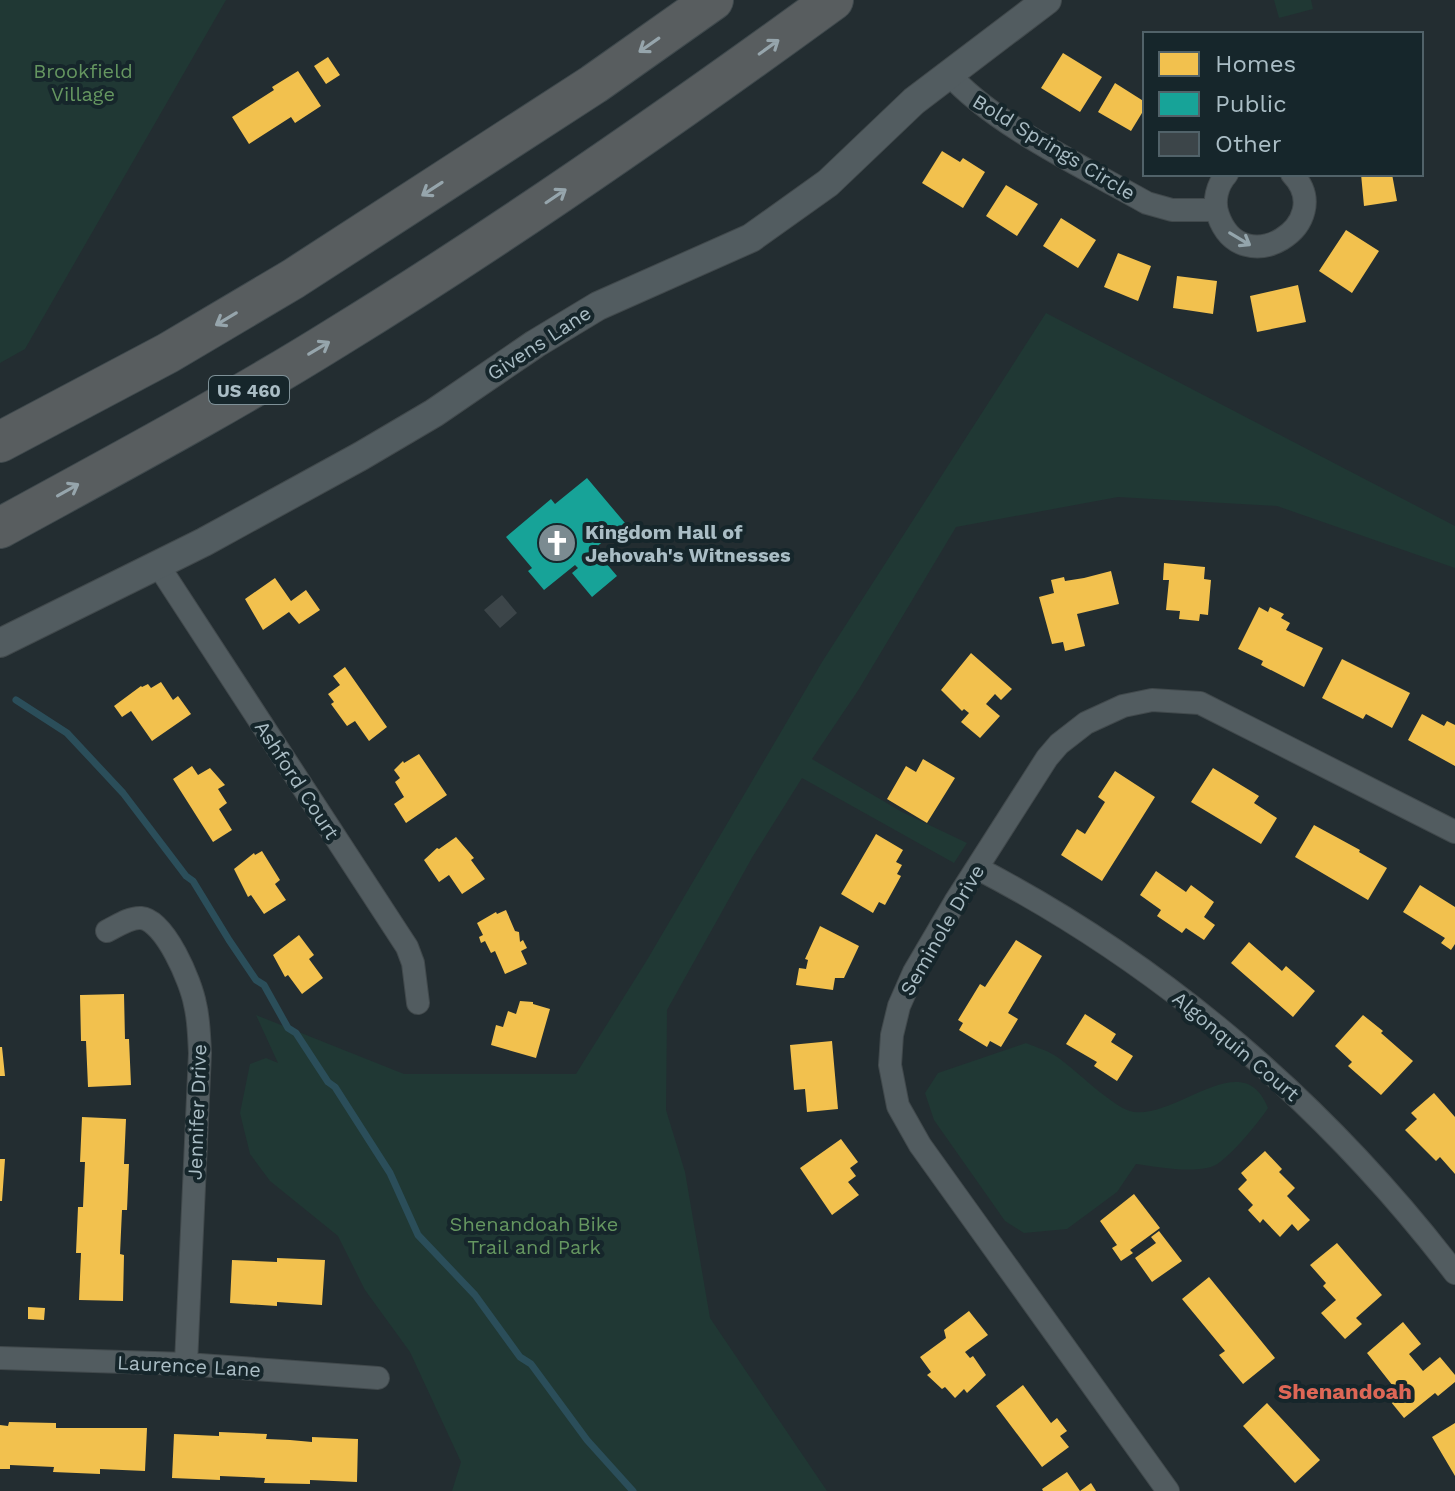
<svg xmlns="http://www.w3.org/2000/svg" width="1455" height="1491" viewBox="0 0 1455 1491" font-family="'Work Sans',sans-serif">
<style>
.green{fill:#203834}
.homes{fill:#f2c14e}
.public{fill:#17a398}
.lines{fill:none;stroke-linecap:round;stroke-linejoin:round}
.stream{stroke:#2b4e5a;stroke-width:7}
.building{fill:#3c4549}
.minor-casing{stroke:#41494c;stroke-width:24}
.tertiary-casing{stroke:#41494c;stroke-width:30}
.motorway-casing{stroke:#3f494d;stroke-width:42}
.minor{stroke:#525c60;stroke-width:22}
.tertiary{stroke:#525c60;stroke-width:28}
.motorway{stroke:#585d5f;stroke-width:40}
.oneway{stroke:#96a5ac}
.oneway2{stroke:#94a5ac}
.labels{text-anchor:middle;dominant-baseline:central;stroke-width:8;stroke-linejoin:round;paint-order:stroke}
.shield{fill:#16262b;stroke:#7e9097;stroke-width:2}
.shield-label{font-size:18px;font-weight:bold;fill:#aabdc5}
.park-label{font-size:20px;fill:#659660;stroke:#16262b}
.street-label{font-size:20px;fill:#aabdc5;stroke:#16262b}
.poi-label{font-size:20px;font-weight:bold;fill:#aabdc5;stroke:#16262b;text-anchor:start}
.neighbourhood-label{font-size:22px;font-weight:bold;fill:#de6756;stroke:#16262b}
</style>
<rect width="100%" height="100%" fill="#232d31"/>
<path class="green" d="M0,0H226L25,349L0,363Z
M1274,0H1311L1313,9L1279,18Z
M1046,313L1455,526V568L1277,506L1118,497L956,527L859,689L812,759L902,812L967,843L954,863L802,778L753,856L667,1010L666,1110L685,1172L710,1318L827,1491H452L461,1462L410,1352L365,1290L338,1236L270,1181L250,1154L240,1113L250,1064L266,1058L278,1063L256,1015L404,1074H576L647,960L822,662Z
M1026,1043C1035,1047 1046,1050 1054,1055C1074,1067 1113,1109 1134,1112C1180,1117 1243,1045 1268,1108C1259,1122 1226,1163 1211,1167C1187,1173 1159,1167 1136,1164L1117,1192L1067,1229L1024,1233L1005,1221L934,1120L925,1093L938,1073Z"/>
<path class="homes" d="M1063,53L1102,77L1080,112L1041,88Z
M328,57L340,75L326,84L314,66Z
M298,71L321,106L295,123L291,117L249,144L232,117L274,90L272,87Z
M1115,83L1145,102V108L1131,131L1098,112Z
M942,151L960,162L963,158L985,172L963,208L922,183Z
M1361,174H1392L1397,201L1364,206Z
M1006,185L1038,204L1017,236L986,216Z
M1061,218L1096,240L1078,268L1043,246Z
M1346,230L1379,251L1352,293L1319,271Z
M1118,253L1151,266L1138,301L1104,287Z
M1177,276L1217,281L1213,314L1173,308Z
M1298,285L1306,322L1257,332L1250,296Z
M1164,563L1205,567L1204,579L1211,580L1208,615L1200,614L1199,621L1179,619L1180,611L1166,610L1169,580H1163Z
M1111,571L1119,604L1077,614L1085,646L1065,651L1063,642L1052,644L1039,597L1054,593L1051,580L1064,577L1065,581L1084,578Z
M275,578L291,601L306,590L320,610L299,624L289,612L263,630L245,599Z
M1259,607L1268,612L1270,607L1284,614L1281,618L1290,623L1286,630L1323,648L1304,687L1261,665L1263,661L1238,649Z
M971,653L1012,689L1001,700L995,694L986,704L1000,716L980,738L961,722L969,713L964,709L962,711L941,690Z
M1342,659L1410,693L1392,728L1366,714L1363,719L1322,698Z
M345,667L387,727L369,741L355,721L347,726L331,704L334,702L328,694L340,685L333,676Z
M161,682L173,700L178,696L191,714L152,741L131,711L122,717L114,706L141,686L142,687L148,684L151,688Z
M1422,714L1444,726L1447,721L1455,725V766L1408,740Z
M419,754L447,795L406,823L394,804L404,797L395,782L400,778L394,770L403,761L404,763Z
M923,759L955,778L927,823L887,799L906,766L916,772Z
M192,766L198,775L210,768L225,785L218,789L227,803L219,809L232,830L213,842L173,779Z
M1213,768L1259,796L1254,803L1277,818L1261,844L1191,802Z
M1115,771L1155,797L1102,881L1061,855L1077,829L1085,834L1105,802L1098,797Z
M1314,825L1360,850L1359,852L1387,868L1368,900L1295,857Z
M876,834L903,850L896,862L902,865L897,874L901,876L885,905L879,902L873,913L841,894Z
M456,837L474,858L471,860L485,879L462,894L449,875L439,882L424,860L437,848L439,849Z
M262,851L280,880L275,884L286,900L264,914L251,895L248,897L234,869L254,853L255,855Z
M1156,871L1186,892L1191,885L1214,902L1204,917L1215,925L1204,940L1186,928L1182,933L1157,916L1161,910L1140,895Z
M1420,885L1455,907V944L1451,950L1441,943L1445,938L1403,912Z
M506,910L515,931L519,932L520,942L523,940L527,948L521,951L527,964L505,974L495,951L491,953L485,941L481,943L479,937L483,935L477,923L496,912L497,914Z
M820,926L859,946L844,978H835L833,990L796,985L799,968L806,969L808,960L805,959Z
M299,935L314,955L309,959L323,978L302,994L288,975L285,977L273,955Z
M1016,940L1042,956L1008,1013L1018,1019L1001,1047L990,1041L987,1047L959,1030L963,1023L958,1020L980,984L985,987Z
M1249,942L1282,971L1286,966L1315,991L1293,1017L1231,963Z
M124,994L125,1039H129L131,1085L88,1087L86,1041H81L80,995Z
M520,1001L533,1002V1004L550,1009L536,1058L491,1045L496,1025L503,1027L508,1011L516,1014Z
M1085,1014L1116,1034L1111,1042L1133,1056L1117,1081L1094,1066L1097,1062L1066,1044Z
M1363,1015L1383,1031L1381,1033L1413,1061L1381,1095L1348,1066L1352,1062L1335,1046Z
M832,1041L838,1109L807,1112L805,1089L794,1090L790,1045Z
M0,1047H2L5,1076H0Z
M1434,1093L1455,1117V1174L1440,1157L1436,1161L1405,1130L1417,1119L1411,1113Z
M82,1117L126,1119L124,1164H129L127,1210H122L120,1254L124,1255L123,1301L79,1300L81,1253H76L78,1207H83L85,1162H80Z
M841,1139L858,1162L850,1168L856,1176L848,1182L859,1195L832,1215L800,1168Z
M1265,1151L1282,1169L1279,1172L1295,1188L1287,1196L1310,1220L1298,1231L1292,1224L1280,1237L1263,1219L1260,1223L1248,1210L1253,1205L1238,1189L1247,1180L1241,1173Z
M0,1159H5L2,1201H0Z
M1134,1194L1160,1228L1130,1250L1133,1253L1121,1261L1112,1248L1117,1245L1100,1221Z
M1159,1231L1182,1261L1152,1282L1135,1258L1156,1243L1151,1237Z
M1337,1243L1382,1295L1356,1318L1362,1324L1345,1339L1321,1313L1336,1300L1323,1286L1326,1283L1310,1265Z
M277,1258L325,1260L322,1305L277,1302V1306L230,1303L232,1260L277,1262Z
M1209,1277L1275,1358L1243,1384L1219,1355L1225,1351L1182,1299Z
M28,1307L45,1308L44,1320L28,1319Z
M969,1311L988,1335L965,1352L970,1358L973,1356L986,1375L967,1393L964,1389L955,1398L945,1387L942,1389L927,1375L931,1372L920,1357L946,1338L944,1330Z
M1403,1322L1421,1344L1409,1354L1423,1371L1440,1357L1455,1375V1382L1438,1396L1435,1393L1404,1418L1391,1402L1400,1395L1367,1353Z
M1023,1385L1051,1423L1057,1418L1067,1431L1060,1436L1069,1447L1042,1467L996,1406Z
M1267,1403L1320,1460L1295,1483L1243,1426Z
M9,1422L56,1423V1428H147L145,1471L100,1469V1474L53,1472L54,1467L10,1465V1469H0V1425L8,1426Z
M1455,1423V1476L1432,1437Z
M219,1432L267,1434L266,1439L290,1440L312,1442V1437L358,1439L357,1482L310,1480V1484L264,1483L265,1478L220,1476V1480L172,1478L174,1434L219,1436Z
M1067,1472L1080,1491L1091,1483L1096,1491H1043L1042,1489Z"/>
<path class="public" d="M587,478L625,523L594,549L617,576L592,597L572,573L578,568L575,565L544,590L528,571L532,568L506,537L551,499L555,504Z"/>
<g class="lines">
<path class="stream" d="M16,700L67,733L123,793L186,876L193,881L229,940L256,980L264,985L288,1028L296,1033L328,1082L335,1087L390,1173L418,1235L475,1295L520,1357L531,1364L587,1440L633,1491"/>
</g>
<path class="building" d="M502,595L517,613L500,628L484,610Z"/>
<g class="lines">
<g class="minor-casing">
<path id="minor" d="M948,73C994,125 1085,168 1147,203L1172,210H1216
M1227,174C1217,185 1213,201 1218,215C1242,285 1339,223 1292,174
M158,565L407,947L413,963L418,1003
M977,868C1164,965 1327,1106 1455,1273
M107,931C117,926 130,917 141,918C165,920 191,982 195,1004C199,1020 199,1036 200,1053L186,1364
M0,1358L186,1364L378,1378
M1168,1491L920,1145L898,1106L890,1065L892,1035L899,1006L914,972L955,902L1047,758L1059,744L1086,723L1123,706L1152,700L1200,703L1455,832"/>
</g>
<g class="tertiary-casing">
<path id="tertiary" d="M0,643L204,542L361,456L434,413L535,344L598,306L751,238L828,183L914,101L1047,0"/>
</g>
<g class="motorway-casing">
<path id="motorway" d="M0,442L168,353L293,279L594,84L713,0
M0,528C113,466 228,405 337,337C508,232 671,118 833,0"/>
</g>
<use href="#minor" class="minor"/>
<use href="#tertiary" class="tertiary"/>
<use href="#motorway" class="motorway"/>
</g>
<defs><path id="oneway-shaft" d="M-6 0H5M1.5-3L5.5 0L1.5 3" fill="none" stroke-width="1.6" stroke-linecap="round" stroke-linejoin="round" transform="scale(2)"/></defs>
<g class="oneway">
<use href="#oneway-shaft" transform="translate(649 45) rotate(145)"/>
<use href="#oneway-shaft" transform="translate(769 47) rotate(-36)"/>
<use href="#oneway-shaft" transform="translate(432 189) rotate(147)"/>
<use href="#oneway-shaft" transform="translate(556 196) rotate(-34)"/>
<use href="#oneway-shaft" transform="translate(226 319) rotate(149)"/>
<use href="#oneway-shaft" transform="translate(319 348) rotate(-31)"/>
<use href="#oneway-shaft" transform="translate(68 490) rotate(-29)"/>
</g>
<use class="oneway2" href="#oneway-shaft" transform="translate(1240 239) rotate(31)"/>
<defs>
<g id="church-disc" transform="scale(2)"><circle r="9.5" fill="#7b8b91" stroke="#16262b"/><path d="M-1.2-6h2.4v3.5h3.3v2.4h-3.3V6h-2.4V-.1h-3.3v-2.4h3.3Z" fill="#fff"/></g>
</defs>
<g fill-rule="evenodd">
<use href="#church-disc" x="557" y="543"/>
</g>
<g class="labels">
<rect class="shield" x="209" y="376" width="80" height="28" rx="6"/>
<g class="shield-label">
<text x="249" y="390">US 460</text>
</g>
<g class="park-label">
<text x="83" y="71">Brookfield<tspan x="83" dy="23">Village</tspan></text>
<text x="534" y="1224">Shenandoah Bike<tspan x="534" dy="23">Trail and Park</tspan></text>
</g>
<g class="street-label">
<text transform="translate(1054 147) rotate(31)">Bold Springs Circle</text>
<text transform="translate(539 343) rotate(-33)">Givens Lane</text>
<text transform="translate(297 780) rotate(57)">Ashford Court</text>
<text transform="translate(942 930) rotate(-60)">Seminole Drive</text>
<text transform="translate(1236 1046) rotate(40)">Algonquin Court</text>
<text transform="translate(197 1112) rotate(-88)">Jennifer Drive</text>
<text transform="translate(189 1366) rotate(3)">Laurence Lane</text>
</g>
<g class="poi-label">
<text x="585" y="532">Kingdom Hall of<tspan x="585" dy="23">Jehovah's Witnesses</tspan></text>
</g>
<g class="neighbourhood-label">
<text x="1345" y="1391">Shenandoah</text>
</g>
</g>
<rect x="1143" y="32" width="280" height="144" fill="#16262b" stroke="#516269" stroke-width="2"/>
<rect x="1159" y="52" width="40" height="24" fill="#f2c14e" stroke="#516269" stroke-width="2"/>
<text x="1215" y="72" font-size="24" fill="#aabdc5">Homes</text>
<rect x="1159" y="92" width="40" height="24" fill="#17a398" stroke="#516269" stroke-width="2"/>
<text x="1215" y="112" font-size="24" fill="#aabdc5">Public</text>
<rect x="1159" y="132" width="40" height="24" fill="#3c4549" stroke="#516269" stroke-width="2"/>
<text x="1215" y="152" font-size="24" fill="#aabdc5">Other</text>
</svg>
